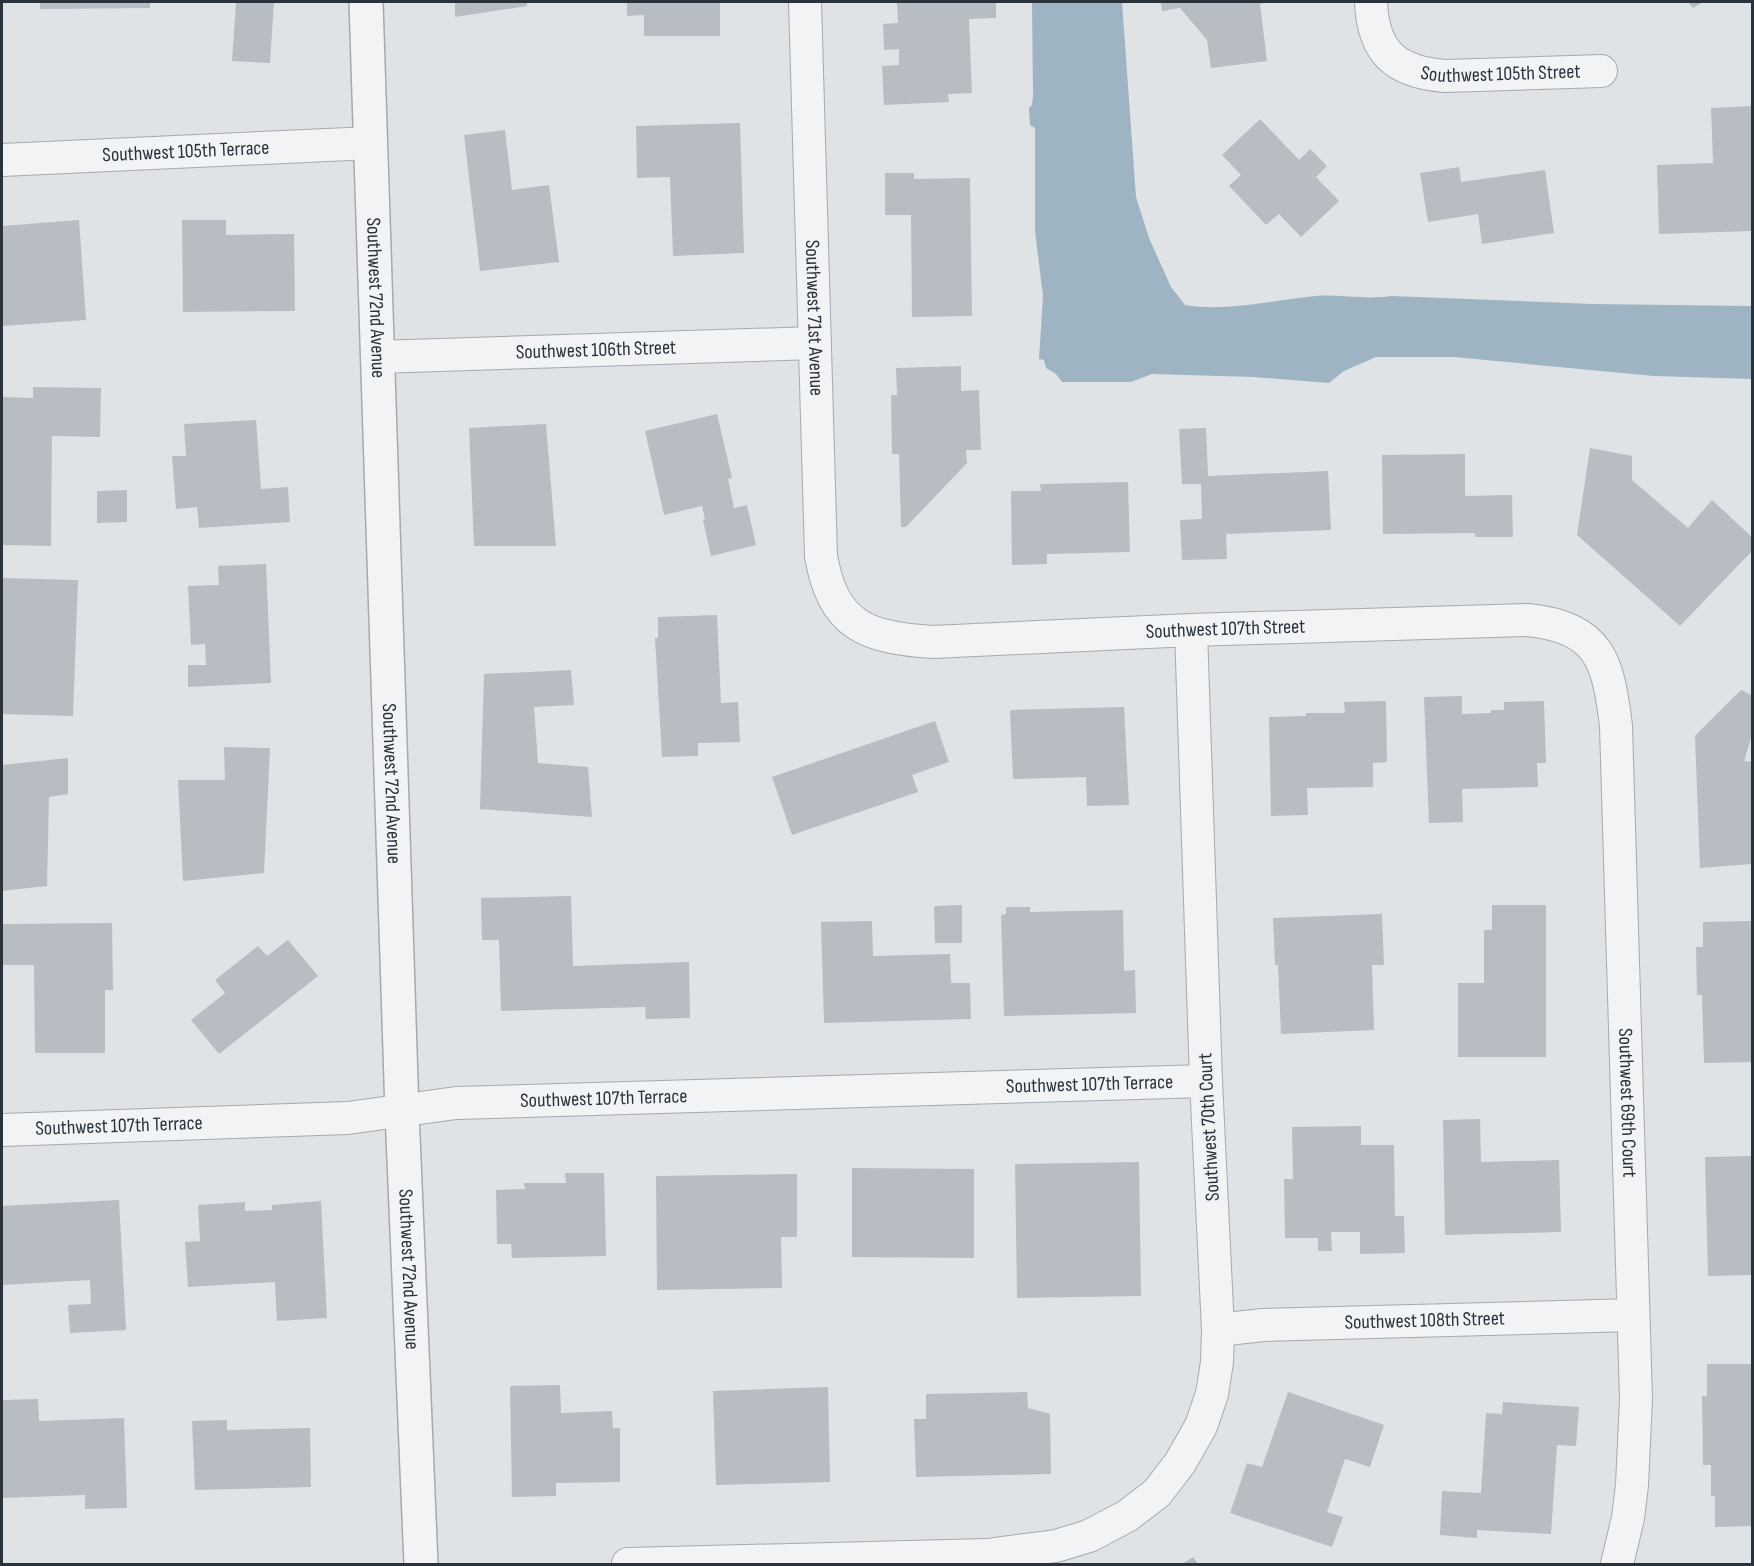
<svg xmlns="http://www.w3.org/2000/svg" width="1754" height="1566" viewBox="0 0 1754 1566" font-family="'Sofia Sans Condensed',sans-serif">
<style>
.water{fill:#9eb4c3}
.building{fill:#b7bdc3}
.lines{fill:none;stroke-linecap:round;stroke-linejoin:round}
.minor-casing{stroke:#a5aab0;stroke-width:34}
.tertiary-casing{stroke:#a5aab0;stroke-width:36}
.minor{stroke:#f1f3f5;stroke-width:32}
.tertiary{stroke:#f1f3f5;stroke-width:33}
.labels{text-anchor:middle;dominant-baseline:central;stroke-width:4.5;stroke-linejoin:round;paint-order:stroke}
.street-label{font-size:20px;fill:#2a323c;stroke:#eef1f4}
</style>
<rect width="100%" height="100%" fill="#dfe3e6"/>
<path class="water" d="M1032,2H1122L1136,197L1149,238L1171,287L1185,305C1228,312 1273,300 1316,296C1341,294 1365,300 1391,296L1593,304L1752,306V379L1654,376L1454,357H1376L1344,371L1329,383L1254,377L1152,374L1131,382H1062L1056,374L1046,368L1044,360L1039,359L1043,296L1035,231V128L1030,125L1029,108L1032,105L1033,95Z"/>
<path class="building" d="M40,2H150V8L40,9Z
M236,2H274L270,63L232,61Z
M455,2H527V6L455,17Z
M627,2H720V36H644V15L627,16Z
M897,2H996V18L969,19L972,93L948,94L949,102L884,105L882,66L899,65V49L884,50L883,24L898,23Z
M1161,2H1268L1260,4L1267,61L1211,68L1207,40L1180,8L1162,11Z
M1688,2H1703L1693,8Z
M1752,106V231L1659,234L1657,165L1713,163L1711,108Z
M1260,119L1299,160L1310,149L1327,166L1316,177L1339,201L1301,237L1279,214L1266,225L1229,186L1241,175L1222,155Z
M740,123L744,253L673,256L670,177L637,178L636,126Z
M505,130L512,190L549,185L559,262L480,271L464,135Z
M1459,167L1461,182L1545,170L1554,233L1482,244L1478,214L1428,222L1420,173Z
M885,173H914V179L970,178L972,316L912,317L911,215H885Z
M79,220L86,320L3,326L2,226Z
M182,220H226V235L294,234L295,311L183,312Z
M961,366V391L979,390L981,450H966L967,463L906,527H901L899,454H892L891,395H897L896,368Z
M33,387L101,388L100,437L52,436L51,546L2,545V397L33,398Z
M717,414L732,478L728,479L734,508L747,505L756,545L711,556L703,520L705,519L702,506L664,515L645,431Z
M256,420L261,489L288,487L290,522L199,528L197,507L176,509L172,456H186L184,424Z
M546,424L556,546H474L469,428Z
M1206,428L1208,476L1328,471L1331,530L1226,534L1227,559L1182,560L1180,520L1202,519L1201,484H1182L1179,429Z
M1590,448L1632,456V480L1688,528L1712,500L1752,537V551L1680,626L1577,535Z
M1465,454V496L1512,495L1513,537H1475V533L1383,534L1382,455Z
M1128,482L1130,552L1047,554V564L1012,565L1011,491H1041L1040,484Z
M127,490V522L97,523V491Z
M266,564L271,683L188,687V665H206L205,644L191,645L188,586L219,585L218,566Z
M2,578L78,580L73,716L2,714Z
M717,615L721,703L738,702L740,742L698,743V756L662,757L655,638H658V617Z
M571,670L574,705L534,707L538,763L588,767L592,817L480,809L484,674Z
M1741,690L1752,695V735L1744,761L1752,762V864L1700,868L1695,736Z
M1462,696V714L1491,713V710H1504V702L1544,701L1546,763H1537L1538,787L1462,789L1463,822L1429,823L1424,697Z
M1386,701L1387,762L1373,763V787L1307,788L1308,815L1271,816L1269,717L1306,716V713H1345L1344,702Z
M1124,707L1129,805L1087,806L1086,777L1013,779L1010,710Z
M935,721L949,762L912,775L918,792L792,835L772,777Z
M224,747L270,748L264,873L183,881L178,780H225Z
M68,758V794L49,797L47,886L2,891V765Z
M571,896L573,966L689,962L690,1018L646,1019L645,1007L501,1011L499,940H482L481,898Z
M962,905V943H935L934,906Z
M1492,905H1546V1057H1458V983H1484V930H1492Z
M1006,907H1030V912L1123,910L1124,971L1135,970L1136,1013L1004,1016L1001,915L1006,914Z
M1382,914L1384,965H1372L1374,1030L1281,1034L1278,965H1275L1273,918Z
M872,921L873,956L950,954L951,983H970L971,1019L824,1023L821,922Z
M1752,921V1062L1704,1063L1702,995H1697L1696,947H1703V922Z
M112,923L113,990H105V1053H35L34,965H2V924Z
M288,940L318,976L219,1054L191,1020L225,993L215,980L258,946L267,956Z
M1480,1119L1481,1162L1559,1160L1561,1232L1445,1235L1443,1120Z
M1361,1126V1145H1394L1395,1216H1404L1405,1253L1360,1254V1232H1331L1332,1251H1318V1238H1285L1284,1179H1293L1292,1127Z
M1752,1156V1275L1708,1276L1705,1157Z
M1139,1162L1141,1296L1017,1298L1015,1164Z
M852,1168L974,1169V1258L852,1257Z
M565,1173H604L606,1256L512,1258L511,1244H497L496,1190L525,1189L524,1183H566Z
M797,1174V1237H781L782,1288L657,1290L656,1176Z
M119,1200L126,1330L70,1333L68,1305L91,1304L90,1280L2,1285V1206Z
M321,1201L327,1318L277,1321L275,1282L188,1287L185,1242L200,1241L198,1205L245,1202V1211L272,1210V1205Z
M1707,1364H1752V1526L1715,1527V1496H1711V1465H1703L1702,1396H1707Z
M560,1385L561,1413L612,1411L613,1428H620V1482L556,1483V1496L512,1497L510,1386Z
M828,1387L830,1482L716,1485L713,1391Z
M1027,1392L1028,1408L1050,1414L1051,1474L916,1477L914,1419H926V1394Z
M1288,1392L1384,1425L1370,1467L1345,1459L1327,1512L1343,1517L1332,1547L1230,1513L1247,1463L1262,1467Z
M38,1399L39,1421L124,1418L127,1508L85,1509V1495L2,1498V1400Z
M1503,1402L1579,1407L1576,1446L1557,1445L1551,1534L1477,1530V1538L1440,1535L1442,1491L1481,1493L1486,1413L1502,1414Z
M227,1420V1430L310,1428L311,1487L195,1490L192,1421Z
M1193,1557L1198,1564H1182Z"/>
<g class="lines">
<g class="minor-casing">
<g id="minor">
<path id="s1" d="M805,2L821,556C833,626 867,638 933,642L1191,630L1528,620C1600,628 1608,660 1616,726L1636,1399L1632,1485L1628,1518L1617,1564"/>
<path id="s2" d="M1371,2C1373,52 1395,72 1445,76L1601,71"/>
<path id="s3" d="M2,160L371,143"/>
<path id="s4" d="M377,357L815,343"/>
<path id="s5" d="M2,1130L348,1118L456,1103L1206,1081"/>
<path id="s6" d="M1218,1330L1263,1325L1633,1315"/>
<path d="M628,1564L987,1555L1056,1546L1089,1536L1127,1516L1157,1493L1180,1463L1201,1426L1212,1394L1217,1362L1218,1330L1206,1081L1191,630"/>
</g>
</g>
<g class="tertiary-casing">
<g id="tertiary">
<path id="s7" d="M366,2L402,1112L421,1564"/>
</g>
</g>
<use href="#minor" class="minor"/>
<use href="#tertiary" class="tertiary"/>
</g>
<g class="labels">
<g class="street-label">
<text stroke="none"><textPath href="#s2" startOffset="174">Southwest 105th Street</textPath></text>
<text stroke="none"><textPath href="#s3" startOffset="184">Southwest 105th Terrace</textPath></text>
<text stroke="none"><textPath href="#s7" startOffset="296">Southwest 72nd Avenue</textPath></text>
<text stroke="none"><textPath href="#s1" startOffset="316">Southwest 71st Avenue</textPath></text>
<text stroke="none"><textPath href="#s4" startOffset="219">Southwest 106th Street</textPath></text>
<text stroke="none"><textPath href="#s1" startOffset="1005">Southwest 107th Street</textPath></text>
<text stroke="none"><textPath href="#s7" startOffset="782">Southwest 72nd Avenue</textPath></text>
<text stroke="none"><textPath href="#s5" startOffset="1089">Southwest 107th Terrace</textPath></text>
<text stroke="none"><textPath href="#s5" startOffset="603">Southwest 107th Terrace</textPath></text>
<text stroke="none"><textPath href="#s1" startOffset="1840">Southwest 69th Court</textPath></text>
<text stroke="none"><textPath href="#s5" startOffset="117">Southwest 107th Terrace</textPath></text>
<text transform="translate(1209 1127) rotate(-93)">Southwest 70th Court</text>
<text stroke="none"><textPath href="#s7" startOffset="1268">Southwest 72nd Avenue</textPath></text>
<text stroke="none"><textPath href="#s6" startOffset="207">Southwest 108th Street</textPath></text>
</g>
</g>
<rect width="1754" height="1566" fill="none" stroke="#2a323c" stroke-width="6"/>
</svg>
